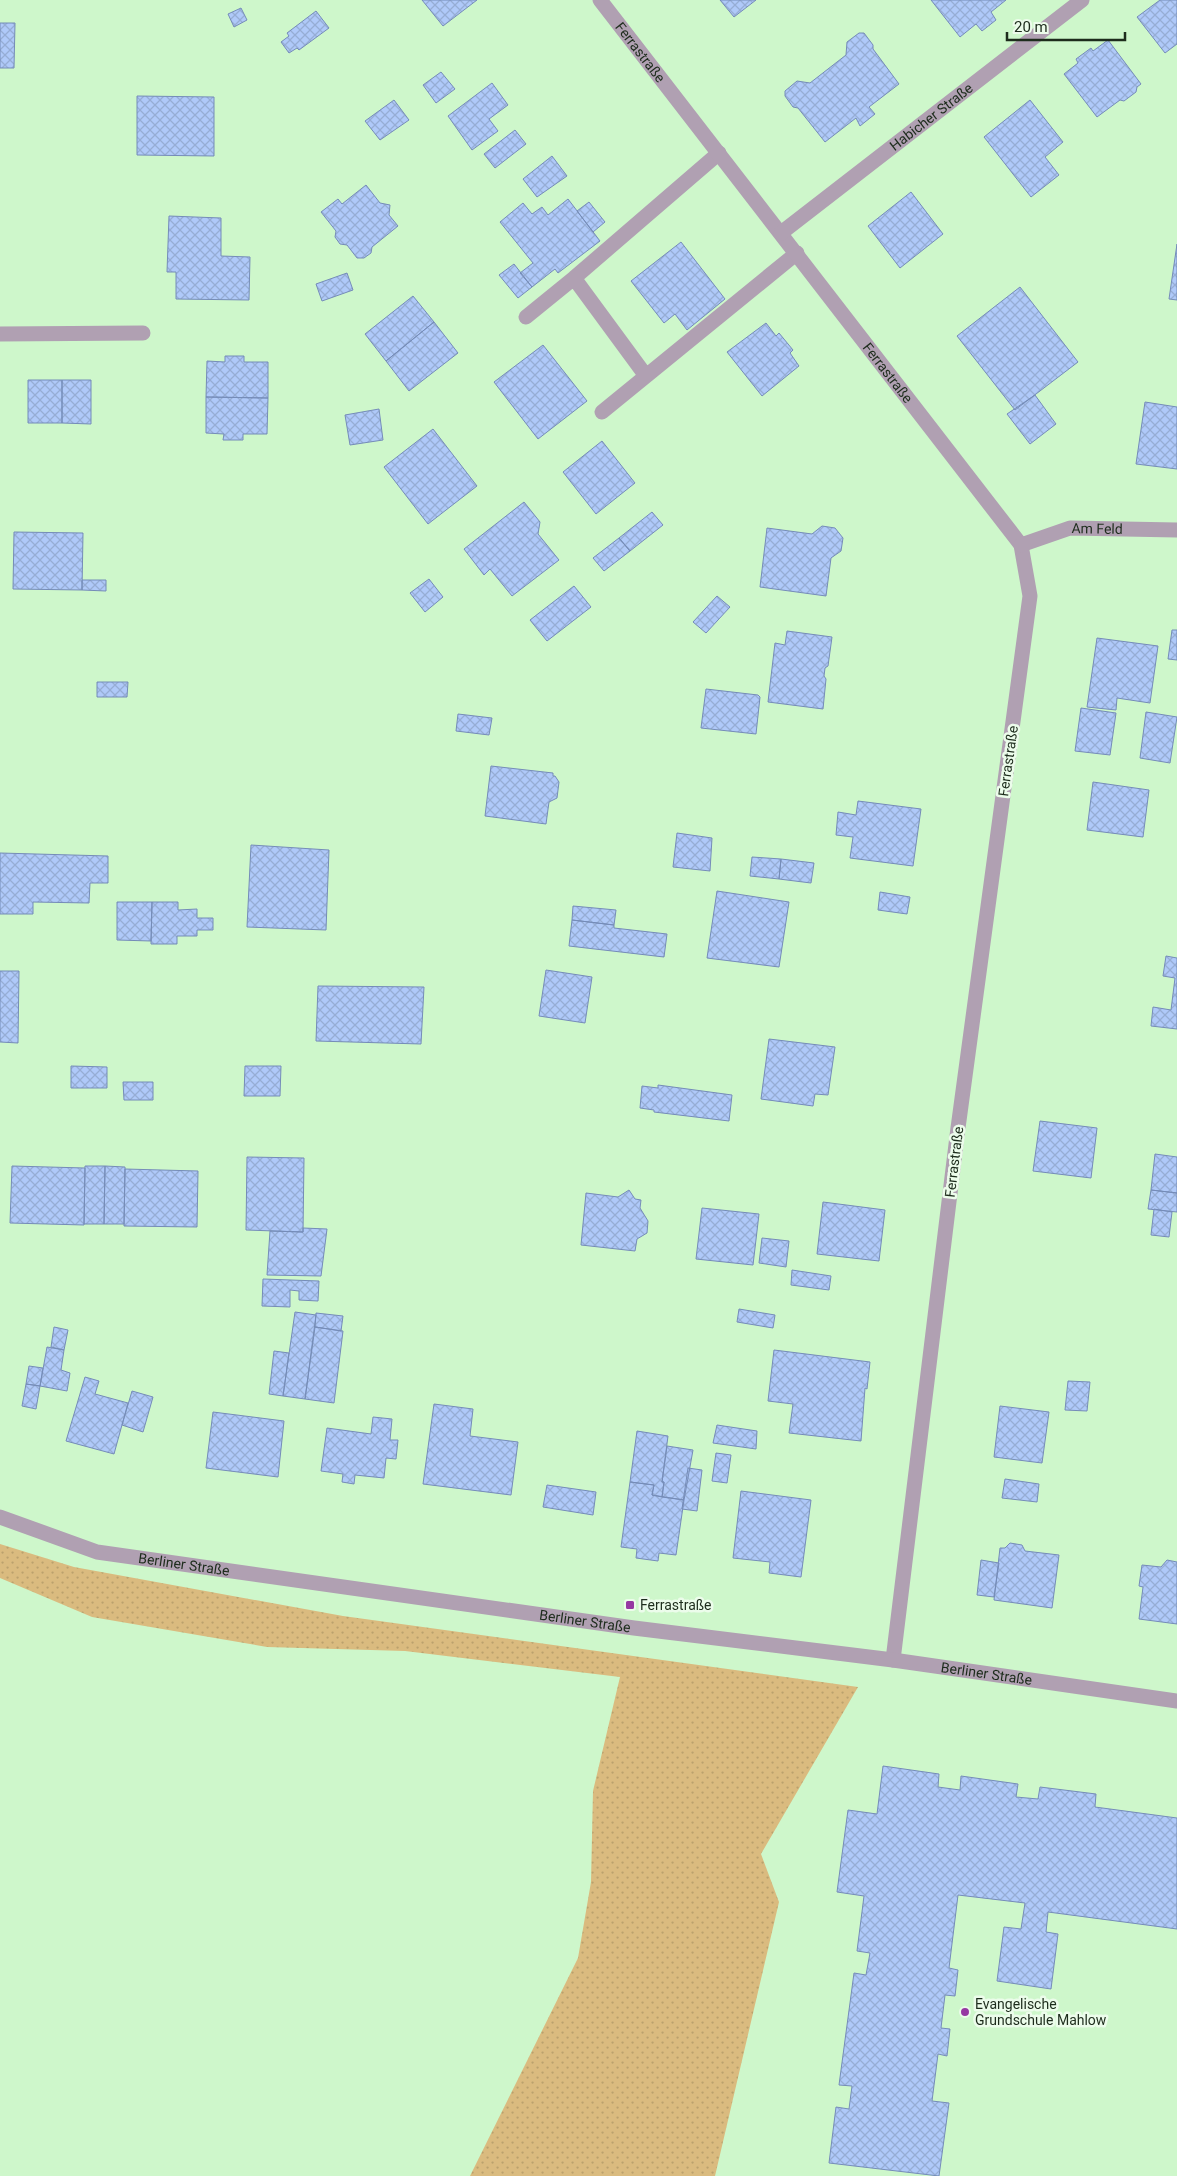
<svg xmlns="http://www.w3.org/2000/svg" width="1177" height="2176" viewBox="0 0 1177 2176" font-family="Roboto,sans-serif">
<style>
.green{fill:url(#green-dots)}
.building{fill:url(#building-cross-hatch);stroke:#758cb8}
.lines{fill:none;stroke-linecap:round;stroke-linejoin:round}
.lane{stroke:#b0a0b2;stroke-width:15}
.street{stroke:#b0a0b2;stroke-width:15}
.poi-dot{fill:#9638a2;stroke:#ecfceb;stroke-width:2}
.labels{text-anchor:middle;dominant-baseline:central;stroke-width:5;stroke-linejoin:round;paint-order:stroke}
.street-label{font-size:14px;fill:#1d2c1c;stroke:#ecfceb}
.poi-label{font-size:14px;fill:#1d2c1c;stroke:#ecfceb;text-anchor:start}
</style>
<defs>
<pattern id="green-dots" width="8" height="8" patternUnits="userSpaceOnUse" patternTransform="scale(1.25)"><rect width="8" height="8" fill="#dabb7f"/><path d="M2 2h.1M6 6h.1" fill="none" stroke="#bba16d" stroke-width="1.8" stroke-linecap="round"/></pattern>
<pattern id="building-cross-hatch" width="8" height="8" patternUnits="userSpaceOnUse" patternTransform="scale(1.25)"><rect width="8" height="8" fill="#afc9f9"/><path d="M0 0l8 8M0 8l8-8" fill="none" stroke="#96add5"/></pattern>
</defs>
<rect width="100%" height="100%" fill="#cef7cb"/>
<path class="green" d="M0,1544L74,1567L343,1616L858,1687L761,1854L779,1902L715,2176H470L578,1958L591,1882L593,1791L620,1677L405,1651L267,1647L92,1617L0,1578Z"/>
<path class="building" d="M422,0H477L443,26Z
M720,0H756L734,17Z
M931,0H1006L991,12L996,20L982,31L976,24L960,37Z
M1160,0H1177V44L1165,53L1137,17Z
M241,8L247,20L234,27L228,14Z
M316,11L329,28L299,50L297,48L289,53L281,42L289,36L287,33Z
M0,23H15L14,68H0Z
M859,33H864L873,45V49L899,84L869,107L875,114L860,126L856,118L825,142L798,108L793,107L785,96V91L797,81L810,83L846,55L847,42Z
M1108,40L1141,84L1137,87L1136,92L1124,101L1120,100L1097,117L1064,74L1078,63L1076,59L1091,48L1093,51Z
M441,72L455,89L436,103L423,85Z
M492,83L508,105L489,119L498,131L472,150L448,116Z
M137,96L214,97V156L137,155Z
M394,100L409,120L380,140L365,121Z
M1030,100L1063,142L1045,157L1059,175L1031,197L984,137Z
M515,130L526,144L495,168L484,154Z
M552,156L567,176L537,197L523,179Z
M366,185L380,203L390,205L389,215L398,226L372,247L371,253L364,258H357L347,245L340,244L335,237L336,231L321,212L338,199L342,204Z
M911,192L943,234L900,268L868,226Z
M568,199L600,241L558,273L555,269L532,287L520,273L533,263L500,222L523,203L532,214L542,207L548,215Z
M589,202L605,222L593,232L577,211Z
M169,216L221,218V256L250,257L249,300L176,299V272H167Z
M681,242L725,299L687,330L675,314L664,323L631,281Z
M1177,244V300L1169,299Z
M514,264L532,287L518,298L499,275Z
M347,273L353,290L322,301L316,284Z
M1020,287L1078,362L1015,410L957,336Z
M413,296L434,322L386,361L365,334Z
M434,322L458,353L409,391L386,361Z
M766,323L776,336L779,333L793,350L790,353L799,366L762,396L727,352Z
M543,345L587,401L538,439L494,382Z
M225,356H244V362H268V398L206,397L207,361L225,362Z
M28,380H62V423H28Z
M62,380H91V424L62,423Z
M1035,395L1056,424L1030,444L1007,414Z
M206,397L268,398L267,434H243V440H223L224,434L206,433Z
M1145,402L1177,407V469L1136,464Z
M379,409L383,440L350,445L345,415Z
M433,429L477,486L428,524L384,467Z
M602,441L635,483L596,514L563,472Z
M524,502L540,522L538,534L559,560L512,596L490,569L484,575L464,549Z
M652,512L663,525L630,551L619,538Z
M822,526L835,528L843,538L841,551L831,558L826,596L760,587L767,528L812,534Z
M14,532L83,533L82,590L13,589Z
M619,538L630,551L604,571L593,558Z
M429,579L443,597L425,612L410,593Z
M82,580H106V591L82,590Z
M574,586L591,607L547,641L530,620Z
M717,596L730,607L706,633L693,622Z
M1172,630H1177V660L1168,659Z
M787,631L832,637L828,666L825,668L824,676L826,679L823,709L768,702L775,643L785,645Z
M1097,638L1158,646L1150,703L1117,698L1116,710L1087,707Z
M97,682H128L127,697H97Z
M706,689L758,695L760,697L756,734L701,728Z
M1081,708L1116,713L1110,755L1075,751Z
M1146,712L1177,717L1170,763L1140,758Z
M458,714L492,718L489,735L456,731Z
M491,766L553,773V776H555L559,782L557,798L549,802L546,824L485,816Z
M1093,782L1149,790L1143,837L1087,830Z
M858,801L921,809L913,866L850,858L853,837L836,835L838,812L856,815Z
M677,833L712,838L710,871L673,867Z
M251,845L329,850L326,930L247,927Z
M0,853L108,856V883H90L89,903L33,902V914H0Z
M752,857L781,859L779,879L750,876Z
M781,859L814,863L811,883L779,879Z
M717,891L789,902L779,967L707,958Z
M880,892L910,897L907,914L878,910Z
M117,902H152L151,941L117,940Z
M152,902H178V910L197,909V918H213V930H197V936H177V944H151Z
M573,906L616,910L614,925L572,920Z
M572,920L614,925V928L667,934L664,957L569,946Z
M1166,956L1177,958V1029L1151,1026L1153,1007L1171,1010L1175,978L1163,976Z
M546,970L592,977L585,1023L539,1016Z
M0,971H19L18,1043L0,1042Z
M318,986L424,987L421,1044L316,1041Z
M769,1039L835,1047L828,1095L815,1094L813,1106L761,1099Z
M71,1066L107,1067V1088H71Z
M245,1066H281L280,1096H244Z
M123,1082H153V1100H124Z
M658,1085L732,1095L729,1121L654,1112V1110L640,1108L642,1086L658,1088Z
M1040,1121L1097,1128L1091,1178L1033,1171Z
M1155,1154L1177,1157V1193L1151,1190Z
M247,1157L304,1158L303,1232L246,1230Z
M12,1166L85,1168L84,1225L10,1223Z
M85,1166H105L104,1224H84Z
M105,1166L125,1167L124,1224H104Z
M125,1169L198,1171L197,1227L124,1226Z
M629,1190L635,1199L641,1200L640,1208L648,1221L647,1233L637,1239L635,1251L581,1245L586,1193L618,1197Z
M1151,1190L1177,1193V1212L1148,1209Z
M823,1202L885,1210L879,1261L817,1254Z
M702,1208L759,1214L753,1265L696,1259Z
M1154,1209L1172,1212L1169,1237L1151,1235Z
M303,1228L327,1229L321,1276L267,1275L270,1231L303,1232Z
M762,1238L789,1241L786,1267L759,1263Z
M792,1270L831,1276L829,1290L791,1285Z
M263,1279L319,1281L318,1301L299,1300V1291L290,1290V1307L262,1306Z
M739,1309L775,1315L773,1328L737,1322Z
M295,1312L316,1315L305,1399L283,1396Z
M316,1313L343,1316L341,1331L315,1327Z
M54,1327L68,1330L64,1350L51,1347Z
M315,1327L343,1331L334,1403L305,1399Z
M47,1347L64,1350L61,1370L70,1373L67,1391L40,1386Z
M774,1350L870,1362L867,1389L865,1388L861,1441L789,1433L793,1404L768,1401Z
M274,1351L289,1353L283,1396L269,1394Z
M29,1366L43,1368L40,1386L26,1384Z
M85,1377L99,1381L95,1394L128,1403L114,1454L66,1441Z
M1068,1381L1090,1382L1087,1411L1065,1410Z
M26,1384L40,1386L36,1409L22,1406Z
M132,1391L153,1397L143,1432L122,1425Z
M434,1404L473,1409L470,1436L518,1442L511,1495L423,1484Z
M1000,1406L1049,1412L1042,1463L994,1457Z
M213,1412L284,1421L278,1477L206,1468Z
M373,1417L392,1419L390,1440H398L396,1459L386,1458L384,1478L355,1475L354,1484L342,1482L343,1474L321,1471L327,1428L371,1434Z
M717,1425L757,1431L756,1449L713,1443Z
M637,1431L668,1436L662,1482H664L662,1497L652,1495L654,1485L630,1482Z
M667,1446L693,1450L684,1500L662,1497L664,1482H662Z
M716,1453L731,1455L727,1483L712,1481Z
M688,1468L702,1470L697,1511L682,1509Z
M1005,1479L1039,1484L1037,1502L1002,1498Z
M630,1482L654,1485L652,1495L684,1500L676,1555L659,1553L658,1561L636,1558L637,1549L621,1547Z
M547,1485L596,1492L593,1515L543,1507Z
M741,1491L811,1500L801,1577L769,1573L770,1562L733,1558Z
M1010,1543L1022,1545L1025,1551L1059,1555L1052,1608L994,1600L1000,1548H1005Z
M981,1560L999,1563L994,1597L977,1595Z
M1167,1560L1177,1562V1624L1139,1619L1143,1587L1139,1586L1142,1565L1161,1567Z
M883,1766L939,1774L938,1787L960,1790L961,1776L1018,1784L1016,1797L1038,1799L1040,1787L1096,1794L1095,1807L1177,1818V1929L1048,1912L1046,1932L1058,1934L1051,1989L997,1981L1004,1927L1021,1929L1025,1903L958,1895L949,1968L958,1970L955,1996L945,1995L941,2028L950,2029L947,2056L938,2054L932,2101L949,2103L939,2176L829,2163L836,2107L849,2109L852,2086L839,2085L854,1973L866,1975L870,1953L857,1951L864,1896L837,1892L848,1810L877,1814Z"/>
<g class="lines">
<path class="lane" d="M574,278L646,376
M526,317L574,278L719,153
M0,334L143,333
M602,412L797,253"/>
<g class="street">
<path id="s1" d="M600,0L1021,545L1030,596L958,1128L893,1660"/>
<path id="s2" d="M781,233L1082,0"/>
<path id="s3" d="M1021,545L1070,528L1177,530"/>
<path id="s4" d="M0,1517L97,1552L634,1628L893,1660L1177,1701"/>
</g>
</g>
<g class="poi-dot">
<rect x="625" y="1600" width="10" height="10" rx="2.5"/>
<circle cx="965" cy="2012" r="5"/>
</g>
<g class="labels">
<g class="street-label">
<text stroke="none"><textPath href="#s1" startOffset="66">Ferrastraße</textPath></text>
<text stroke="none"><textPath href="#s2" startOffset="190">Habicher Straße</textPath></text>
<text stroke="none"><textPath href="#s1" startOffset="471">Ferrastraße</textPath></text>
<text stroke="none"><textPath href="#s3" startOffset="79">Am Feld</textPath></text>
<text transform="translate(1008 761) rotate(-82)">Ferrastraße</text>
<text transform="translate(954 1162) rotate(-83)">Ferrastraße</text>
<text stroke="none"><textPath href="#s4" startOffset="191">Berliner Straße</textPath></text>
<text stroke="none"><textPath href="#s4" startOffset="596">Berliner Straße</textPath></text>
<text stroke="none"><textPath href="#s4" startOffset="1001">Berliner Straße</textPath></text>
</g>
<g class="poi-label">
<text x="640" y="1605">Ferrastraße</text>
<text x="975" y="2004">Evangelische<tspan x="975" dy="16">Grundschule Mahlow</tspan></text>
</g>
</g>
<path d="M1007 32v8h118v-8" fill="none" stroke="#1d2c1c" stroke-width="2.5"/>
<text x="1014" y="32" font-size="15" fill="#1d2c1c" stroke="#ecfceb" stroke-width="4" paint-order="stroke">20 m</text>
</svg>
